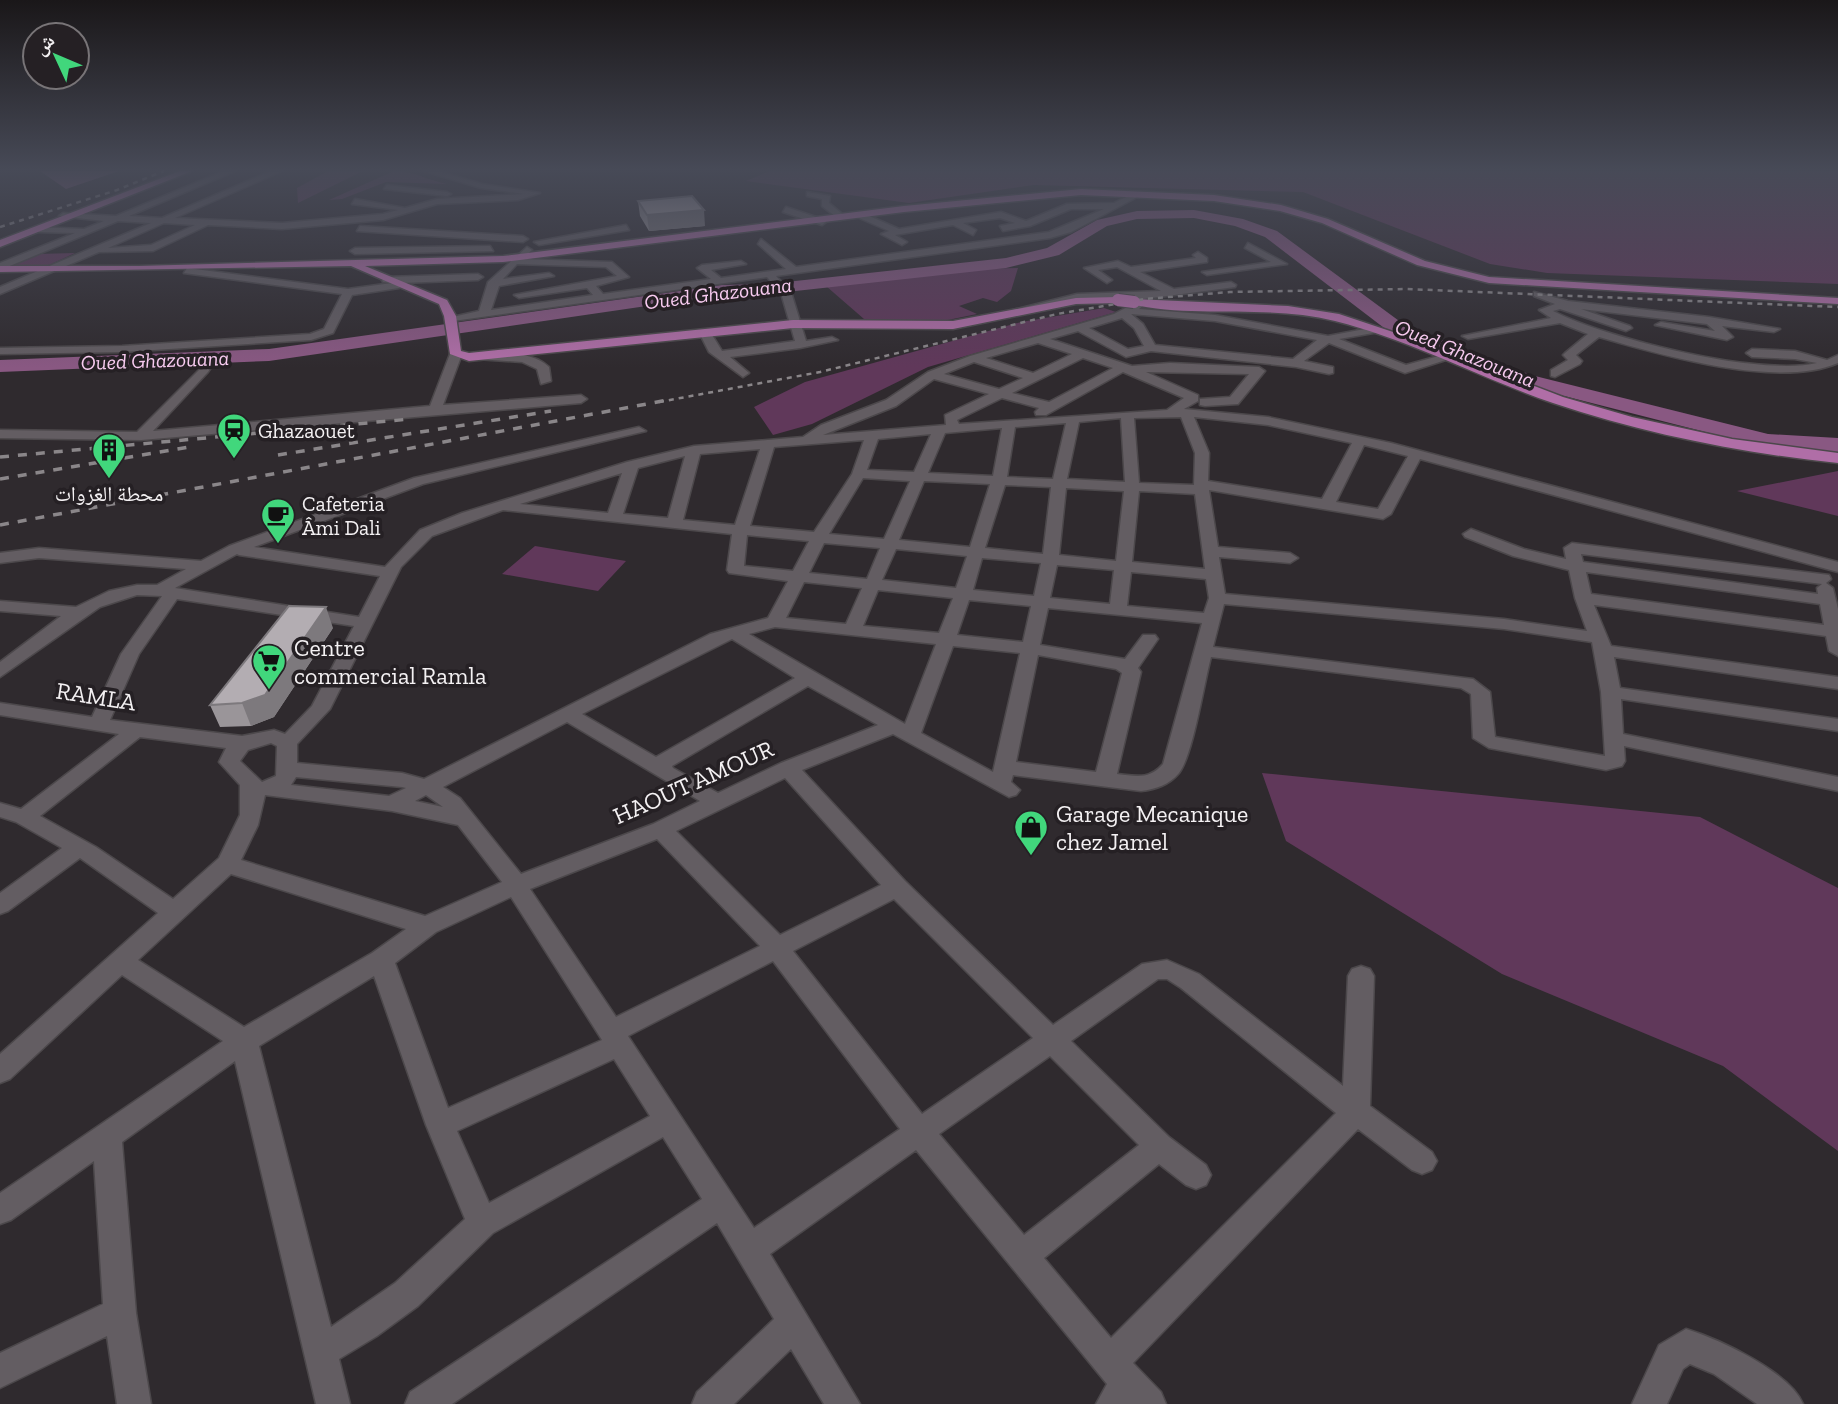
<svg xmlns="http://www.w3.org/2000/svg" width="1838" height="1404" viewBox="0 0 1838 1404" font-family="'Zilla Slab','Noto Naskh Arabic',serif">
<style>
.green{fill:#60385a}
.water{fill:#895882}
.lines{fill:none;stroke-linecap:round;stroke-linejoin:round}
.river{fill:#895882;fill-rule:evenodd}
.minor-casing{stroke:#4c484b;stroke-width:3}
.major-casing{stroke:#4c484b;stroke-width:3}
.minor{fill:#635d62;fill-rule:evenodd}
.major{fill:#b06ea7;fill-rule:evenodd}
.rail-far1{stroke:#8a8689;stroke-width:2.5;stroke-dasharray:5 5;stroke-linecap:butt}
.rail{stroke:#8a8689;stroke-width:3.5;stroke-dasharray:9 9;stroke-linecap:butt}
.major-bridge-casing{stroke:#4c484b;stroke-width:14;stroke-linecap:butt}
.major-bridge{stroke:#b06ea7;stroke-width:12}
.wall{fill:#9a9599}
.shaded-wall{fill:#7d797d}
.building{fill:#b3adb2;stroke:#7d797d;stroke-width:2}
.labels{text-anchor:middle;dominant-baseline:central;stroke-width:7;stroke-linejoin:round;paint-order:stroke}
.far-water-label{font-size:21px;font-style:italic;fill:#f8cbf0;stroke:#252024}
.far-poi-label{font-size:21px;fill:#f4f1f3;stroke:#252024;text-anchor:start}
.poi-label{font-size:24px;fill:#f4f1f3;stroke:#252024;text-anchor:start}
.street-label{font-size:24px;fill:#f4f1f3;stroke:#252024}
</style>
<rect width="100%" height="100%" fill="#2f2a2e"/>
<path class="green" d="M328,171H363L298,203L297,188Z
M394,171C414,171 427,180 447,184L386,182L342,199L329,200Z
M770,171H1838V284L1547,273L1490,264L1303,192L1034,185L909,203L746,181Z
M75,253L45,267L10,266L37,254Z
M1018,268L1011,291L997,302L983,298L959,306L977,314L938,322L864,319L826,286L970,269Z
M1104,308L1116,312L928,367L812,424L773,435L754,407L805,382L1021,322Z
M1838,471V516L1737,491Z
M535,546L626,561L598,591L502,574Z
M1262,773L1700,817L1838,888V1151L1723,1066L1502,974L1286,841Z"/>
<path class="water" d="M40,171H119L66,189Z"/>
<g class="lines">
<path class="river" d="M1194,210L1243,219L1277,231L1406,326L1531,375L1768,434L1838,438V452L1768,448L1517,384L1392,334L1265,237L1235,226L1194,218L1137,219L1107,226L1059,255L1006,268L768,294L722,295L269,361L0,372V360L269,349L722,285L768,284L1006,258L1047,248L1097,220L1137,211Z"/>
<g class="minor-casing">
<path id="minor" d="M224,171H235L129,216L162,218L271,171H282L175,218L282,223L383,214L398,210L352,204L355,199L405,208L437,199L524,194L481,188L424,171H438L482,184L540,193L518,200L437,204L383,220L282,229L208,225L153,251L99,252L0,294V287L151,223L118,221L0,270V263L75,233L39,232L36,227L84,229L104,221L59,216L63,213L116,216ZM164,223L195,225L151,245L108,248Z
M387,185L447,192L451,194L447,196L384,189Z
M807,192L830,196L829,203L847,218L840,220L822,206V199L807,196Z
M1134,193L1141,195L1071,232L1050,238L776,276L791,292L806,341L832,337L838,340L800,348L730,357L749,373L743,377L709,352L699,332L709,330L722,351L795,341L781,293L767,277L453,321L448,318L479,311L488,282L527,247L532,250L522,259L612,262L629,277L596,286L603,294L711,279L697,268L702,265L741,261L746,264L711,270L721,278L786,269L758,244L761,239L796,267L1049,232L1104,209H1071L1030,226L1003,231L1000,226L1015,223L1000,218L963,223L976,230L973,235L953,225L895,235L907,242L902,245L881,234L889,231L857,217L860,212L899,229L1001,212L1026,221L1067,204L1114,203ZM517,264L606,267L617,276L514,295L519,298L587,288L593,295L491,310L499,286L554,276L549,273L503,279Z
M786,207L825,220L826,222L822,225L783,212Z
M626,225L629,230L539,245L534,242Z
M360,226L523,236L528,239L523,242L357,231Z
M1248,243L1287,264L1207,275L1202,272L1271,262L1245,248Z
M490,246L493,251L355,254L350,251L355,248Z
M1198,252L1207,258V262L1140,272L1174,289L1231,282L1236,285L1235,287L1144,299L1077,300L1018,313L1013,310L1077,294L1161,291L1117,267L1098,270L1112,280L1107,283L1084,268L1118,261L1131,267L1196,258L1193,255Z
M187,268L348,289L392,283L383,282L382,280L387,277L478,274L483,277L478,280L401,283L404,285L399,288L352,295L333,333L311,340L122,352L0,354V348L122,346L310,334L324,329L342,294L184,273Z
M1534,292L1568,301L1709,317L1780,329L1774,332L1722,326L1733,337L1727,340L1655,325L1661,322L1715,331L1707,324L1581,309L1630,326L1632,328L1626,331L1560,309L1553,311C1605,338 1760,377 1817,363L1795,359L1752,357L1746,353L1752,349L1795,351L1827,360L1838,355V363C1778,389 1661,355 1599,337L1576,355L1582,361L1580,364L1555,377L1551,376V370L1568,360L1563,355L1565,353L1588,334L1560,323L1468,339L1462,336L1551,318L1539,310L1555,304L1534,296Z
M1141,300L1146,303L1139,309L1215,315L1328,336L1375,327L1381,330L1379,332L1339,339L1406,365L1446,354L1452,358L1405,373L1329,343L1304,361L1333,367V373L1329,374L1296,367L1151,351L1126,357L1078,331L1050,339L1132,366L1170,363L1259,367L1265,371L1238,404L1205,406L1200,405V399L1230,397L1249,374L1146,372L1198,395V401L1184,409L1268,417L1391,443L1838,562V572L1420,459L1391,514L1383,519L1209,490L1218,547L1290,553L1298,558L1290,563L1219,557L1225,594L1504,619L1587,631L1575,598L1569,570L1513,556L1465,537L1463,534L1471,529L1524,549L1566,559L1564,548L1572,543L1829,575L1831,579L1826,583L1833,588L1838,609V656L1829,651L1826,636L1594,605L1611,646L1838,677V689L1614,657L1620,688L1838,719V731L1621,699L1623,734L1838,777V791L1624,746L1625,761L1622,766L1606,770L1489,748L1473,738L1471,694L1461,688L1211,657C1204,683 1193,755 1179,773C1169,785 1156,789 1141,791L1013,775L1011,782L1020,790L1016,795L1009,797L893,734L802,770L905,881L1053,1025L1142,964L1167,960L1199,974L1343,1086L1348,976L1352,969L1361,966L1370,969L1374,976L1370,1106L1432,1152L1437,1161L1432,1170L1422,1174L1412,1170L1358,1129L1133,1363L1161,1392L1166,1404H1096L1107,1384L916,1150L770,1254L860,1404H824L791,1349L734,1404H692L697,1392L774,1319L717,1223L452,1404H405L410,1392L702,1199L663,1137L493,1233L418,1306L377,1336L339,1359L350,1404H316L235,1061L122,1142L136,1313L151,1404H117L107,1336L0,1388V1353L103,1304L94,1161L11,1220L0,1224V1193L223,1041L122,975L10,1079L0,1083V1054L158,913L80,858L8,911L0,914V893L62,848L16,822L0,817V803L21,809L119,734L0,715V703L92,717L121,654L162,596L137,595L100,607L0,677V662L61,616L0,611V601L76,607L109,591L137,585H157L186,569L39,558L0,563V553L39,548L201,561L229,546L414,478L639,427L646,431L423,484L254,547L385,567L420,530L462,513L627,462L694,446L803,437L821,425L886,400L928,372L970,356L1114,314ZM1131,314L1215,321L1317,340L1293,359L1155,345L1143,324ZM1122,318L1134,328L1144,346L1128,349L1089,328ZM1038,343L1072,354L1033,373L986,358ZM1083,358L1113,368L1049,402L1012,393ZM974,362L1023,378L999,389L944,374ZM1123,372L1184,398L1167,410L959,424L957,420L1002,398L1039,408L1035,412L1036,415H1046ZM934,379L989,394L945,415L946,425L823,435L896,406ZM1181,417L1195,453L1194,485L1139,483L1134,418ZM1194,417L1268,425L1352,443L1322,499L1208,481L1209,453ZM1121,418L1125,482L1067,479L1079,422ZM1066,423L1053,479L1007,477L1015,427ZM1002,428L993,476L928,473L945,433ZM931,434L914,472L867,470L878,439ZM864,440L852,474L814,532L750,526L774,447ZM1364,445L1408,456L1378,509L1336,502ZM760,449L735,525L683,520L700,454ZM685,456L668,518L623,514L638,468ZM622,473L608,513L520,504ZM863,478L910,481L884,539L829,534ZM924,481L990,484L970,547L899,540ZM1005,485L1051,487L1043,554L985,548ZM1066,488L1124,491L1116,561L1059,555ZM1139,491L1195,494L1205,569L1132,562ZM503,510L732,534L727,570L729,573L788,581L768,618L710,634L424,779L402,773L297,763V744L330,709L401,567L432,536ZM747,535L809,541L793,571L744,566ZM824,543L880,548L867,579L809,573ZM896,549L967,556L956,588L882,580ZM237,554L239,555L380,576L359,617L175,588ZM1581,554L1822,584L1817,588L1818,594L1583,562ZM982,558L1041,563L1034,596L973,590ZM1057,565L1114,570L1110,604L1050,598ZM1131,572L1206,579L1209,598L1204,613L1127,606ZM1586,572L1820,604L1824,625L1591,594ZM804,582L862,588L846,624L786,618ZM878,590L953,598L939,633L863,626ZM177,599L354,626L312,706L285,734L274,730L242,736L110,720L139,654ZM969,600L1031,606L1023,642L957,635ZM1224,604L1504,629L1592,642L1601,692L1605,756L1495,737L1490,692L1473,679L1213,647ZM1048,608L1202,623L1163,764C1149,780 1136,776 1117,774L1141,672L1138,668L1158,639L1155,635H1143L1125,659L1040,645ZM775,627L936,644L905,724L749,634ZM732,639L795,678L656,757L582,714ZM953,646L1020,653L993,772L921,733ZM1038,655L1116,669L1122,673L1096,772L1016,762ZM808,686L878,725L781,763L718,793L673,768L672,766ZM567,722L700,801L653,824L521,874L460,798L443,787ZM140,737L226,748L219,762L240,785V815L219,858L173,899L96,847L40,816ZM271,743L277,746L276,776L262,782L240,761L248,750ZM296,777L402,787L406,788L389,796L291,785ZM785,778L881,885L780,935L676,831ZM265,795L392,811L458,825L502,882L425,916L241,860L258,825ZM426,795L443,807L415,801ZM657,839L760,946L616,1017L530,889ZM231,874L406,929L372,953L244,1027L138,960ZM511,897L602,1040L448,1108L395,963L436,932ZM894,899L1033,1038L922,1114L793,951ZM773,961L900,1129L754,1228L628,1036ZM374,976L426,1125L465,1219L395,1283L331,1327L259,1046ZM1158,979H1167L1181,988L1336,1113L1111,1338L1044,1258L1159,1164L1186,1185L1196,1189L1206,1185L1211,1175L1206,1165L1169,1137L1071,1041ZM1050,1056L1139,1145L1024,1235L939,1134ZM614,1059L650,1116L489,1203L457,1131Z
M456,350L462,354L443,405L581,395L587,399L581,403L141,440L0,438V430L137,432L204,365L210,369L208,372L153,431L430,406L450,354Z
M481,353C503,353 532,351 549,367L551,381L541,384L537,369L522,362L477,359L475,357Z
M1686,1329C1719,1339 1790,1372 1803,1404H1757L1714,1374L1690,1364L1683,1369L1667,1404H1632L1659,1345Z"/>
</g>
<g class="major-casing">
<path id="major" d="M180,171H192L0,247V240Z
M1081,189L1214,195L1281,205L1328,219L1425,261L1489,277L1838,298V304L1489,283L1417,265L1322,223L1280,211L1214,201L1081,195L904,212L503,262L365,266L447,300L456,316L461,351L469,353L793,320L953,321L1076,298L1118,297L1124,300L1118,303L1076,304L953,329L793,328L469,361L450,354L444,316L439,304L351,266L0,272V266H139L503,256L904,206Z
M1134,299L1288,306L1339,314L1399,334L1563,397L1632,417L1732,439L1838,453V463C1741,453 1646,434 1553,403C1480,378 1411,340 1335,321C1268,304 1197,319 1130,304V300Z"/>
</g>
<use href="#minor" class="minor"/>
<use href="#major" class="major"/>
<path class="rail-far1" d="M0,227L117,190L164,171
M659,402L820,372L1057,314L1145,299L1230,292L1407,289L1838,307"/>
<path class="rail" d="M278,455L551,411
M0,457L410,419
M0,479L189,447
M0,525L668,400"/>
<g class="major-bridge-casing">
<path id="major-bridge" d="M1118,300L1134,302"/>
</g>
<use href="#major-bridge" class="major-bridge"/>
</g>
<path class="wall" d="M638,201L705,226L649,231L640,216Z
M333,628L274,717L251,726L220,727L210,705Z"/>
<path class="shaded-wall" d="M704,210L705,226L649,231L647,215Z
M326,607L333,628L274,717L251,726L242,703Z"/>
<path class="building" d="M692,196L704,210L647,215L638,201Z
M289,606L326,607L265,695L242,703L210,705Z"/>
<linearGradient id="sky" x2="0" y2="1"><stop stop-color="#1a1719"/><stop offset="0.46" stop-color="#474a57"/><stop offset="1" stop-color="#474a57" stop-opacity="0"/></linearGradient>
<rect width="1838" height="368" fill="url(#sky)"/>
<defs>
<g id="station-pin" transform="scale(1.75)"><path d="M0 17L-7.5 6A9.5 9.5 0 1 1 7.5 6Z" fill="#41d77c" stroke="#252024"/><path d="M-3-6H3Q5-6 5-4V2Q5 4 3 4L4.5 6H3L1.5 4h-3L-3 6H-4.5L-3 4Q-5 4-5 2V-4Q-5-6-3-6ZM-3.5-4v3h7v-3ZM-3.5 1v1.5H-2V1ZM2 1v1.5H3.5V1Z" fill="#111"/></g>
<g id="building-pin" transform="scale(1.75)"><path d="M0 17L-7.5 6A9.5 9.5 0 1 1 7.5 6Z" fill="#41d77c" stroke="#252024"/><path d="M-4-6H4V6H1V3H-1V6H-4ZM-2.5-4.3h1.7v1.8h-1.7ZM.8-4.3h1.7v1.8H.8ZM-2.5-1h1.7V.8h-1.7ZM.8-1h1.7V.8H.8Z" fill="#111"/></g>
<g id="cafe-pin" transform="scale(1.75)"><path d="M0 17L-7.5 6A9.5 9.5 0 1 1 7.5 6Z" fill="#41d77c" stroke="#252024"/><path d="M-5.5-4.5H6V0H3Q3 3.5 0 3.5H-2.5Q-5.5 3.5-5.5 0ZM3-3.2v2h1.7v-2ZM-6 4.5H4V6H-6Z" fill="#111"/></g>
<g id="supermarket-pin" transform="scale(1.75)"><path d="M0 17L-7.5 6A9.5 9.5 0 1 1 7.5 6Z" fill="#41d77c" stroke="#252024"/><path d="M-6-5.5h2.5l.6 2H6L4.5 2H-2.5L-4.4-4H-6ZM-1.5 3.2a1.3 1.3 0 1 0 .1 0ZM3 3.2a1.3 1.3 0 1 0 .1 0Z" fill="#111"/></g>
<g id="shop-pin" transform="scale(1.75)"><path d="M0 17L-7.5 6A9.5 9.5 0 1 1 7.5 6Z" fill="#41d77c" stroke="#252024"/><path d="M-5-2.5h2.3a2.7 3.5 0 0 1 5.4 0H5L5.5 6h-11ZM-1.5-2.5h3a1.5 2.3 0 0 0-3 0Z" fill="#111"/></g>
</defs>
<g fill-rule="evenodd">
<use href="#station-pin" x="234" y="430"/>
<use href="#building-pin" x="109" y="450"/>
<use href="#cafe-pin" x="278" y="515"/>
<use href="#supermarket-pin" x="269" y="661"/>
<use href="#shop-pin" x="1031" y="827"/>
</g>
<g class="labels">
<g class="far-water-label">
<text transform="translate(718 293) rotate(-7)">Oued Ghazouana</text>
<text transform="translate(1465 353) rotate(22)">Oued Ghazouana</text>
<text transform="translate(155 360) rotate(-2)">Oued Ghazouana</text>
</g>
<g class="far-poi-label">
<text x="258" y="430">Ghazaouet</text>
<text x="109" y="493" text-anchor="middle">محطة الغزوات</text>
<text x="302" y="503">Cafeteria<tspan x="302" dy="24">Âmi Dali</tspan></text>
</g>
<g class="poi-label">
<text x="294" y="647">Centre<tspan x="294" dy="28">commercial Ramla</tspan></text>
<text x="1056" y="813">Garage Mecanique<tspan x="1056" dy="28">chez Jamel</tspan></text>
</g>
<g class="street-label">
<text transform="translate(96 696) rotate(9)">RAMLA</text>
<text transform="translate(693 782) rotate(-24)">HAOUT AMOUR</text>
</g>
</g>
<g transform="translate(56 56) rotate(314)"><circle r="33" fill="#252024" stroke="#787477" stroke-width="2"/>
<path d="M0-5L12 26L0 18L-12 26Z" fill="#41d77c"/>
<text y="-10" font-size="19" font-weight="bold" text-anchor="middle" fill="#f4f1f3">ش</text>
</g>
</svg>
